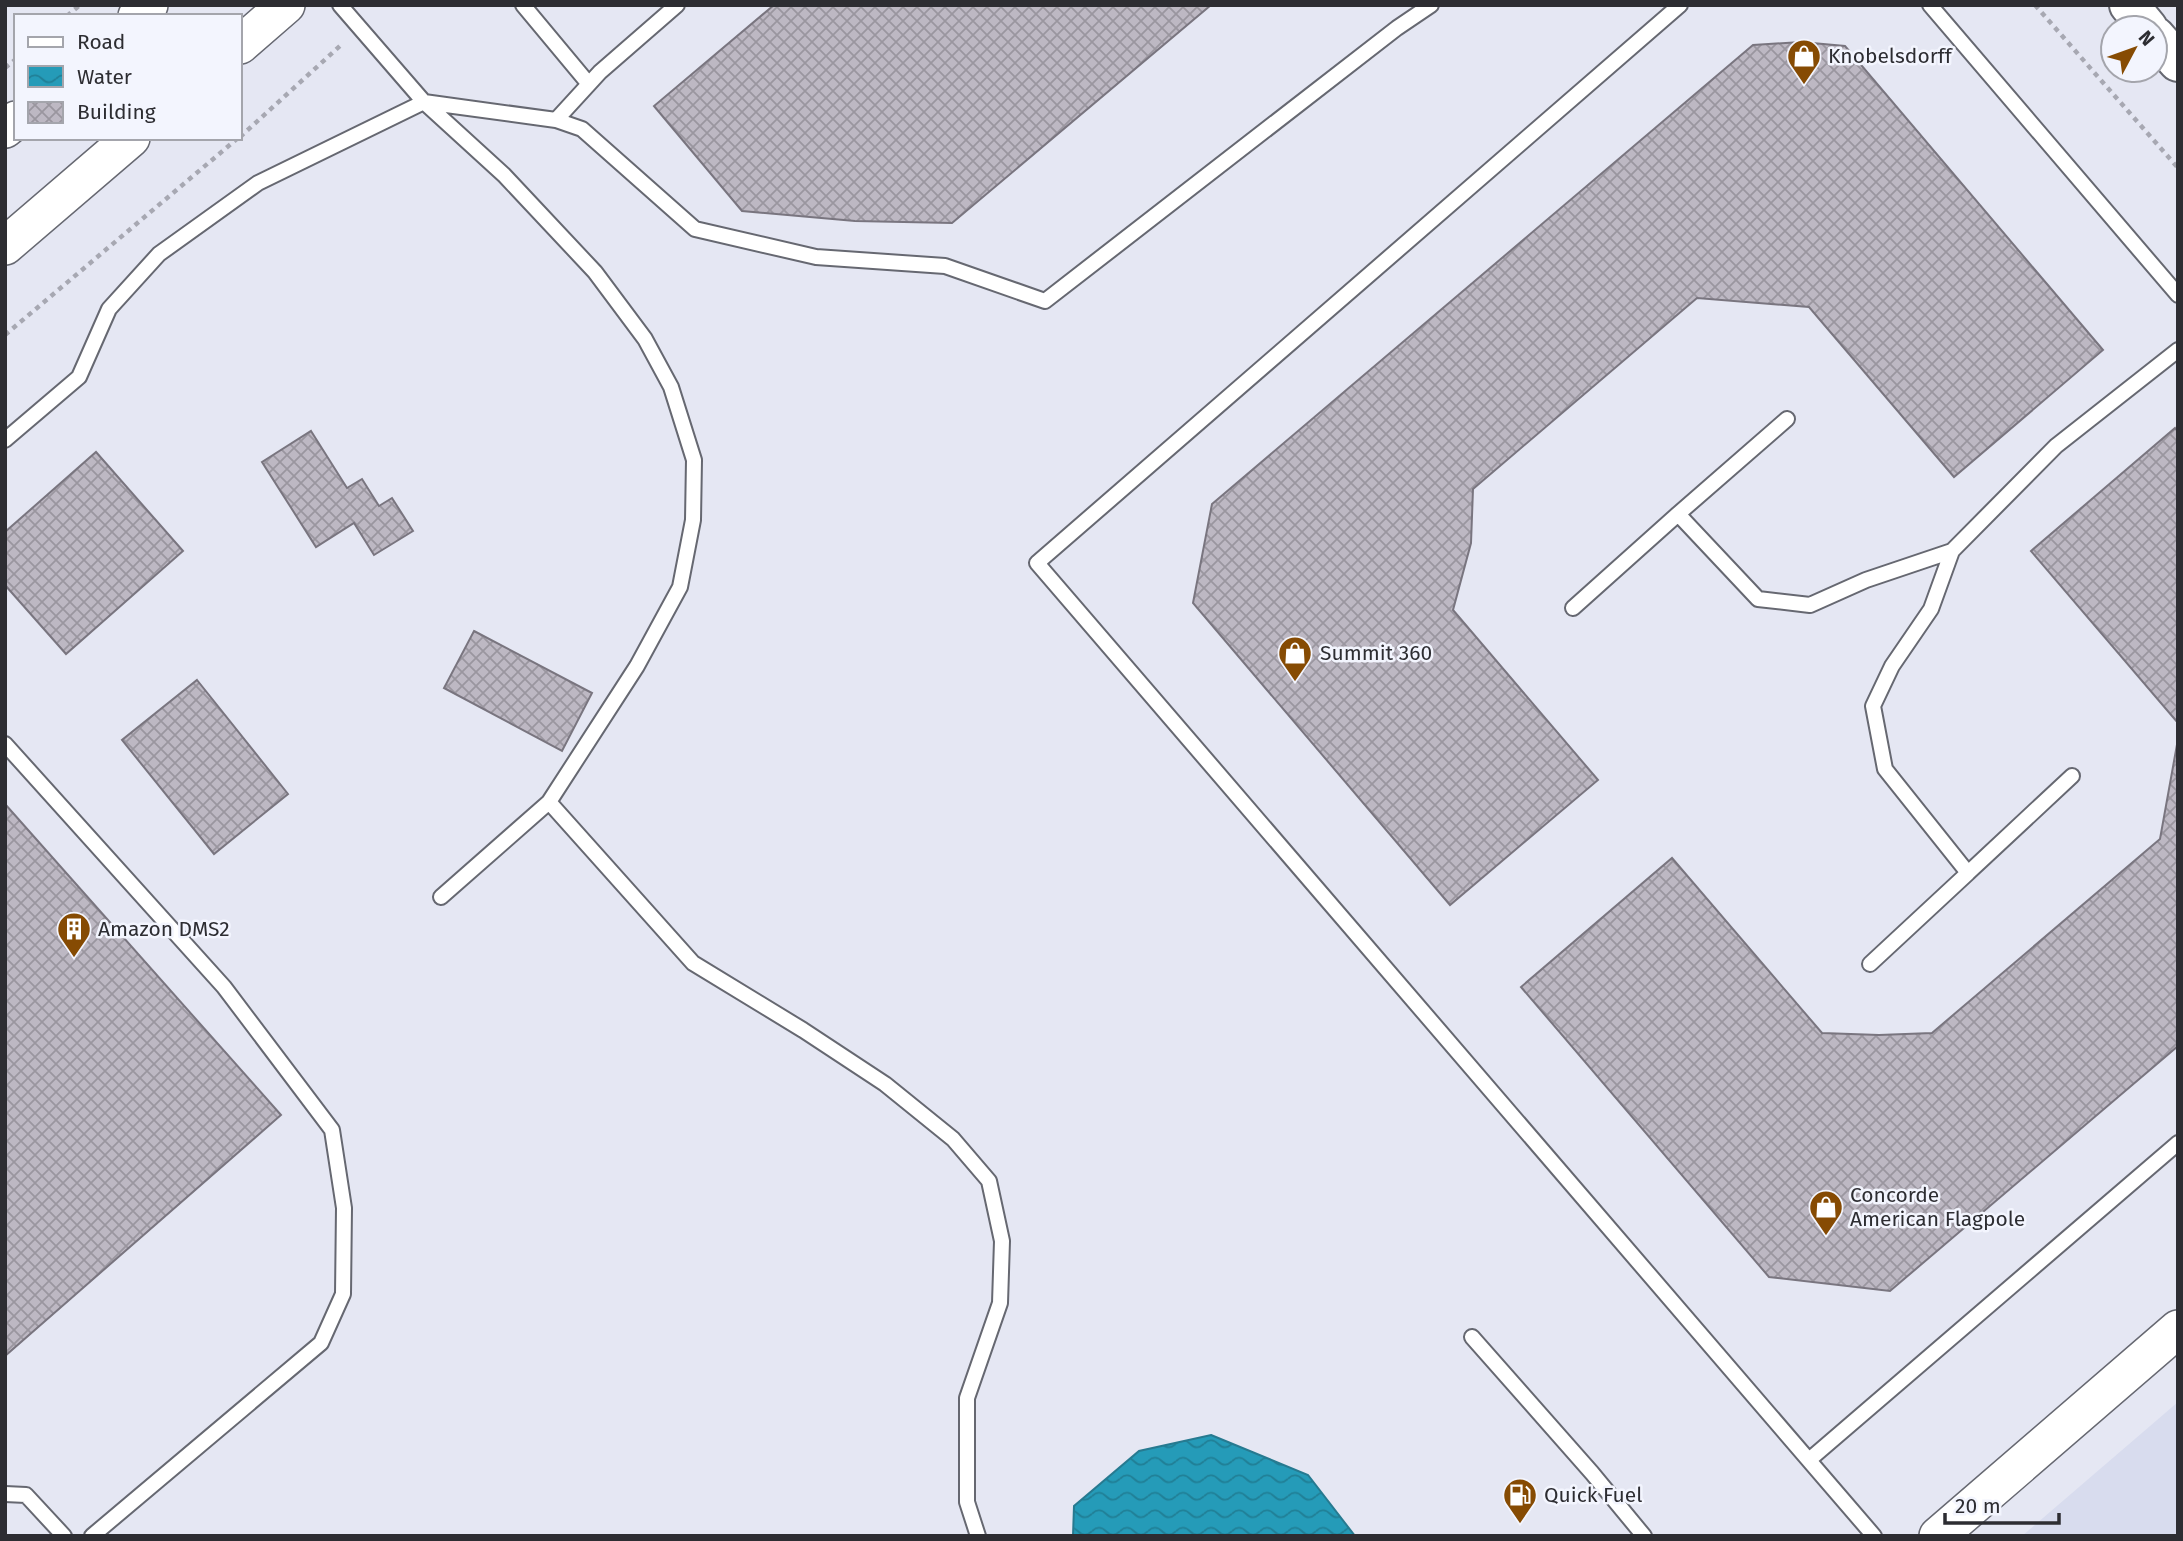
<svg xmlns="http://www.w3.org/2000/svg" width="2183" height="1541" viewBox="0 0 2183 1541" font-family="'Fira Sans',sans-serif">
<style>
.built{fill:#d8dcee}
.water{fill:url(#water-waves);stroke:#277a90;stroke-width:2}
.building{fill:url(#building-cross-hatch);stroke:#79757f;stroke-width:2}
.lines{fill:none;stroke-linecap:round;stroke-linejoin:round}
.service-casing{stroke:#666871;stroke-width:18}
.tertiary-casing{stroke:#666871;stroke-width:40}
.secondary-casing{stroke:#666871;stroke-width:42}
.path{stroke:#a7a8b2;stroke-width:4.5;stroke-dasharray:5 5;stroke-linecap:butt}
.service{stroke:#fff;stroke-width:14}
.tertiary{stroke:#fff;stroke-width:37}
.secondary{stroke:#fff;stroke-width:38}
.labels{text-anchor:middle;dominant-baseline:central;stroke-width:5;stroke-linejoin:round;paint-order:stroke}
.poi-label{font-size:21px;fill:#2d2d32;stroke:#f3f5fe;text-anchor:start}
</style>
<defs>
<pattern id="water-waves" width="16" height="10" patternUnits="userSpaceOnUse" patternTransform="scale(1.75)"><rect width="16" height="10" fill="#259bb8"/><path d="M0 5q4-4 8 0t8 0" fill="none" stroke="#207f96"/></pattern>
<pattern id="building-cross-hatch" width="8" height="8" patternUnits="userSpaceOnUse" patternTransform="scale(1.75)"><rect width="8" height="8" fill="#bdb8c3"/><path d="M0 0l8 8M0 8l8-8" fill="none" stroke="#9a969f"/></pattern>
</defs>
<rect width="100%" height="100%" fill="#e5e7f3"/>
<path class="built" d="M2178,1402V1536H2022Z"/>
<path class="water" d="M1211,1435L1308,1475L1355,1536H1073L1074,1506L1139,1451Z"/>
<path class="building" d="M774,5H1211L952,223L855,221L742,211L654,106Z
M1801,42L1845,46L2103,350L1954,477L1809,307L1697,298L1473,489L1471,543L1453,610L1598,780L1450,905L1193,603L1212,504L1753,45Z
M2175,428L2178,432V723L2031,551Z
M311,431L347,488L362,479L379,506L392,498L413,531L374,555L354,523L316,547L262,462Z
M96,452L183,551L66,654L5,585V532Z
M474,631L592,693L562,751L444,688Z
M197,680L288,794L214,854L122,740Z
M2178,739V1046L1890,1291L1769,1277L1521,987L1672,858L1822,1033L1879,1035L1932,1033L2160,839Z
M5,804L281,1115L5,1356Z"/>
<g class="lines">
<g class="service-casing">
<path id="service" d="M523,5L588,83
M1680,5L1037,563L1874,1536
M1930,5L2178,295
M424,102L504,175L595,272L645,339L671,387L694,460L693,520L680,587L637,666L549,802L441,897
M424,102L556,120L600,72L677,5
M556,120L582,129L695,229L816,257L945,266L1045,301L1397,28L1431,5
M1787,419L1678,514L1758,599L1810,605L1866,580L1952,551L2056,446L2178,350
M5,440L79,377L109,309L159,254L258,183L424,102L340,5
M1952,551L1931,609L1892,666L1873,706L1885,769L1968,873L2072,776
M1573,608L1678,514
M5,744L224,987L332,1130L344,1208L343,1294L321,1343L92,1536
M549,802L693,963L803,1030L885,1084L953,1139L989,1181L1002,1241L1000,1303L967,1398V1502L978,1536
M1870,964L1968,873
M1472,1337L1592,1473L1644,1536
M1809,1460L2178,1143
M5,1494L26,1495L64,1536"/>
</g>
<g class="tertiary-casing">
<path id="tertiary" d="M137,16L149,5
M240,45L286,5
M5,129L16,120
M5,246L131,138
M1938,1536L2178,1329"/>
</g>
<g class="secondary-casing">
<path id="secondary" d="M2129,5L2148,28
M2155,36L2178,62"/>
</g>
<path class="path" d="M2035,5L2178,168
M67,16L80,5
M5,68L16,59
M240,137L341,45
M5,335L238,138"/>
<use href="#service" class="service"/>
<use href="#tertiary" class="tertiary"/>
<use href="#secondary" class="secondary"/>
</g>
<defs>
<g id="shop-pin" transform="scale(1.75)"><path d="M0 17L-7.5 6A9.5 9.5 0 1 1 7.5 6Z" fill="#864b03" stroke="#f3f5fe"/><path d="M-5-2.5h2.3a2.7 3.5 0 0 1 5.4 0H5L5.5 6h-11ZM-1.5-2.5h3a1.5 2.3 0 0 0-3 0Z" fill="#fff"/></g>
<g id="building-pin" transform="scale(1.75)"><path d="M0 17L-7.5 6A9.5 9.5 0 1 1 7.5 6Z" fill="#864b03" stroke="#f3f5fe"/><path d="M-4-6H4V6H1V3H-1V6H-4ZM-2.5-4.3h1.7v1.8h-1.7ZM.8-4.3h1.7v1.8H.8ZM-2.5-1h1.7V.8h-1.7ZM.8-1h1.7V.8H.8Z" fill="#fff"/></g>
<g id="fuel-pin" transform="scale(1.75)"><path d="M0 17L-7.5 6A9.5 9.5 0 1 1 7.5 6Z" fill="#864b03" stroke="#f3f5fe"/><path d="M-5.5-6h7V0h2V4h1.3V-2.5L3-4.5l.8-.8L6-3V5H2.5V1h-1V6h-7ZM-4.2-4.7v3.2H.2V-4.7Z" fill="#fff"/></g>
</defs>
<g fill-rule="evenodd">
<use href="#shop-pin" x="1804" y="56"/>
<use href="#shop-pin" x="1295" y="653"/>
<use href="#building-pin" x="74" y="929"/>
<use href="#shop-pin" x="1826" y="1207"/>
<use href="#fuel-pin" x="1520" y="1495"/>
</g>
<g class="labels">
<g class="poi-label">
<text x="1828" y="56">Knobelsdorff</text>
<text x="1320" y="653">Summit 360</text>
<text x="98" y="929">Amazon DMS2</text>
<text x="1850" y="1195">Concorde<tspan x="1850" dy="24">American Flagpole</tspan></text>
<text x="1544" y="1495">Quick Fuel</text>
</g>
</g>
<rect width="2183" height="1541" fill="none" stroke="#2d2d32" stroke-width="14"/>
<rect x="14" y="14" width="228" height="126" fill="#f3f5fe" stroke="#a4a5ac" stroke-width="2"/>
<rect x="28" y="37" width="35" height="10" fill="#ffffff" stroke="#a4a5ac" stroke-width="2"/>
<text x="77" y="49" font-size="21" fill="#2d2d32">Road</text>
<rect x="28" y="66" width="35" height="21" fill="url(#water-waves)" stroke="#a4a5ac" stroke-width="2"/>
<text x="77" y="84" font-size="21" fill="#2d2d32">Water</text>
<rect x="28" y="102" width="35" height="21" fill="url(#building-cross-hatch)" stroke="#a4a5ac" stroke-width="2"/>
<text x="77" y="119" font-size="21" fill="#2d2d32">Building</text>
<g transform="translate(2134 49) rotate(49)"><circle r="33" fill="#f3f5fe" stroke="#a4a5ac" stroke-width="2"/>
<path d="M0-5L12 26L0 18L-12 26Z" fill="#864b03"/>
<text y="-10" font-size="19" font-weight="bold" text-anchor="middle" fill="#2d2d32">N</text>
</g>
<path d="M1945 1513v10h114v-10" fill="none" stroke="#2d2d32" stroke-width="3.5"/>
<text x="1955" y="1513" font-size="21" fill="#2d2d32" stroke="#f3f5fe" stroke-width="5" paint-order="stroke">20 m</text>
</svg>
